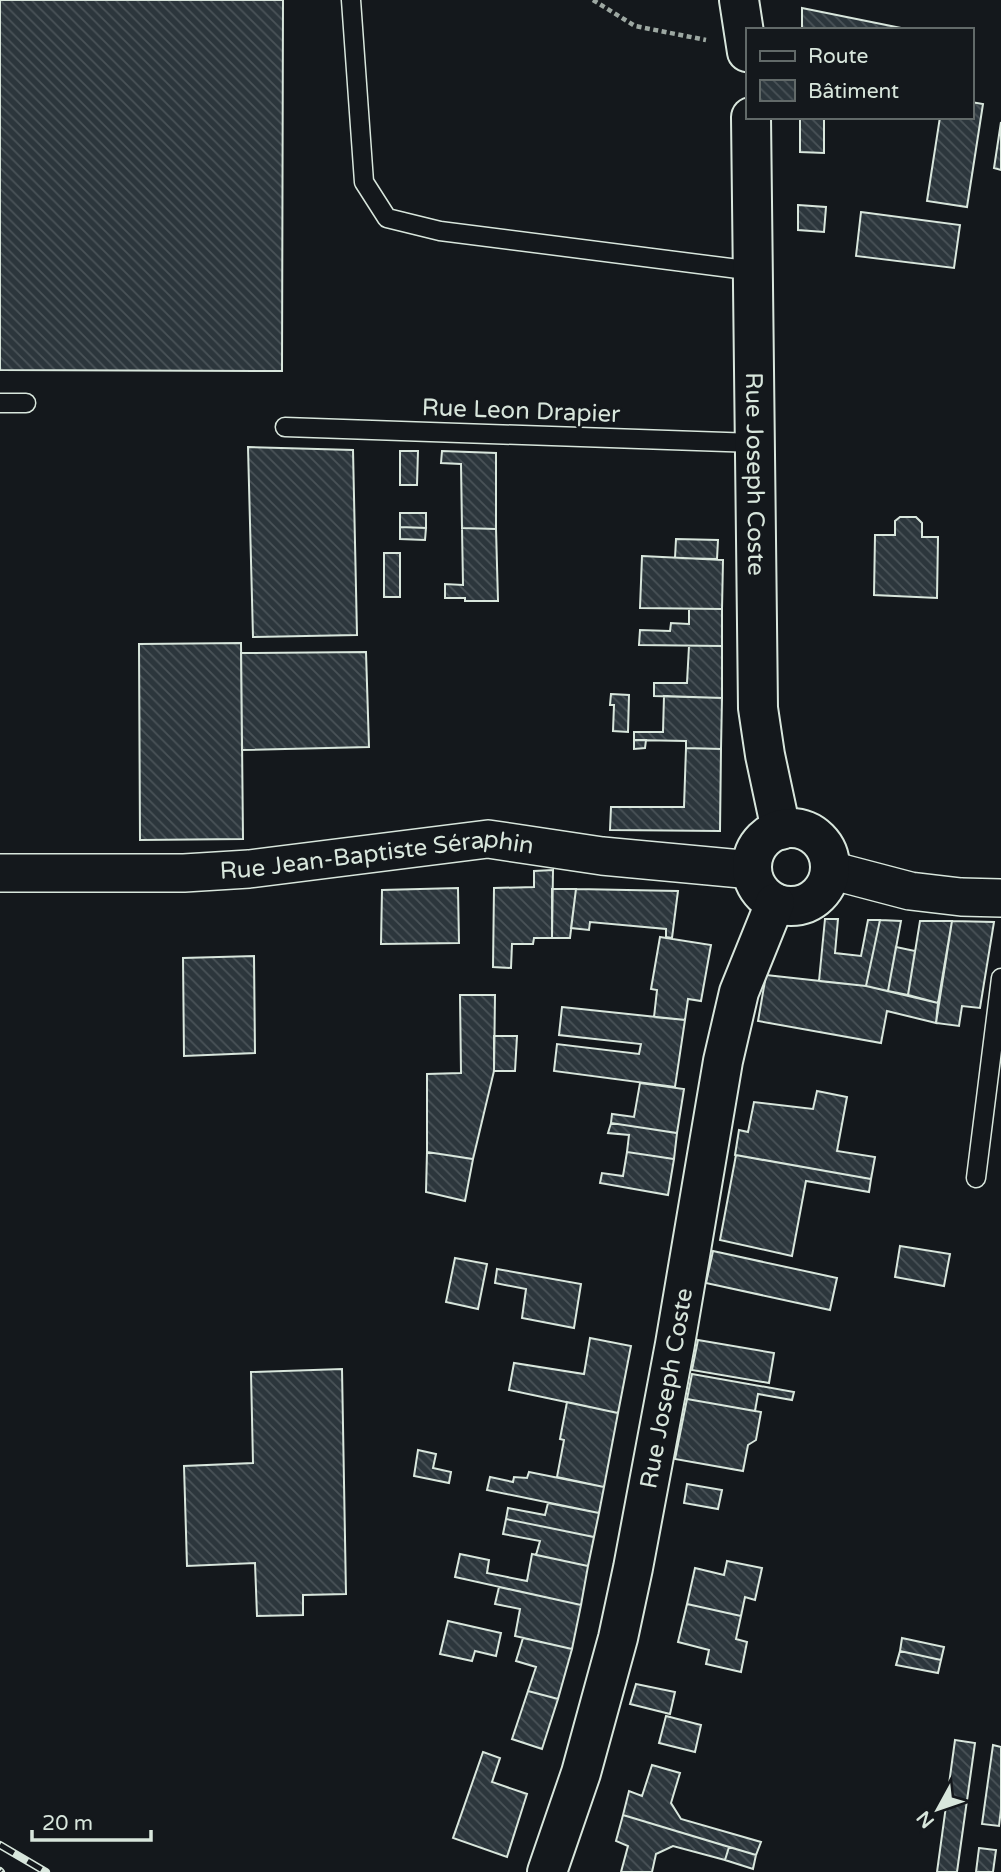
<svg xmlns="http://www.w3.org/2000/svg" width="1001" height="1872" viewBox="0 0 1001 1872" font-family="'Varela Round',sans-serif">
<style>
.building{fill:url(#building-back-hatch);stroke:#d8e6dc;stroke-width:2}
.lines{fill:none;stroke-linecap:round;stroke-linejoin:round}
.lane-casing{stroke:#d8e6dc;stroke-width:21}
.street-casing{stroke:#d8e6dc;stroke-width:40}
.secondary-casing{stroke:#d8e6dc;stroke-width:42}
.path{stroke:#9da8a2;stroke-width:4.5;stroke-dasharray:5 3.5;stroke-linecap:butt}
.lane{stroke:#14181c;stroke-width:18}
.street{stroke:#14181c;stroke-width:37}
.secondary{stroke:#14181c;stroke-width:38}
.rail-casing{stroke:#d8e6dc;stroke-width:8}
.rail{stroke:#14181c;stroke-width:5;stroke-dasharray:16;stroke-linecap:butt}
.labels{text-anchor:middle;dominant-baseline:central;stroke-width:5;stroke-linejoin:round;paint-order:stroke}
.street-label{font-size:24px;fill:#d8e6dc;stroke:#14181c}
</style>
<defs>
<pattern id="building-back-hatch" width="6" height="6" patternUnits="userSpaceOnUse" patternTransform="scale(1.75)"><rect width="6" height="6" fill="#2c363c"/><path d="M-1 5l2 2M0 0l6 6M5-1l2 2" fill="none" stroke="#4a5358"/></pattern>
</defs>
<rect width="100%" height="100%" fill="#14181c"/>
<path class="building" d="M0,0H283L282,371L0,370Z
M802,8L911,30H802Z
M971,102L983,104L967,207L927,201L940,117H971Z
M800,117H824V153L800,152Z
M1001,122V170L994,168Z
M798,205L826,207L824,232L798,230Z
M861,212L960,225L954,268L856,256Z
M248,447L353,450L357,635L253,637Z
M400,451H418L417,485H400Z
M442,451L496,453V529L462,528L461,464L441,463Z
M400,513H426V528L400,527Z
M900,517H916L922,523V537H938L937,598L874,595L875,535H895V521Z
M400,527L426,528L425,540L400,539Z
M462,528L496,529L498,601H465V598H445V584L463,585Z
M676,539L718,540L717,559L675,558Z
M384,553H400V597H384Z
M642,556L723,560L722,609L640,608Z
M689,609H722V646L639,645L640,630L670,631L671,623L689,624Z
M241,643L243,839L140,840L139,644Z
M689,646H722V698L654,696V683H687Z
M366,652L369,747L242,750L241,653Z
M611,694L629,695L628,732L613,731L614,705H610Z
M664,696L722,698L721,749L686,748V741L634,740V732H663Z
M634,740H646L645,748L634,749Z
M686,748L721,749L720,831L610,830L611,807H684Z
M553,870L552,938H534L533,944H512L511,968L493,967L494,888L534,887V871Z
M458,888L459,943L381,944L382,890Z
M552,889H576L570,938H552Z
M576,889L678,891L672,938L666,937V929L590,922L589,930L571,928Z
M825,919H838L835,953L861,956L868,920H880L866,986L819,981Z
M880,920L901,921L888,991L866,986Z
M920,921H952L938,1003L908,995Z
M952,921L994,922L980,1008L962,1006L959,1026L936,1023Z
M660,937L711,945L701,1001L688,999L685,1020L654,1017L657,990L651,989Z
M896,947L915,951L908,995L888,991Z
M254,956L255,1053L184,1056L183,958Z
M766,975L866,986L938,1003L936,1023L887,1011L881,1043L758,1021Z
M460,995H495L494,1071L473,1159L427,1152V1074L461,1073Z
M562,1007L685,1020L675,1087L554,1071L557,1044L639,1054L641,1044L559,1035Z
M494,1036H517L515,1071H494Z
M640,1083L684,1089L677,1133L611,1123L612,1114L634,1117Z
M817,1091L847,1097L837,1151L875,1157L871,1179L735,1155L739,1130L748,1132L754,1102L813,1109Z
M611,1123L677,1133L674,1159L627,1152L629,1135L608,1133Z
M427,1152L473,1159L465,1201L426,1192Z
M627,1152L674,1159L668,1195L600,1183L602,1173L623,1176Z
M736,1155L871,1179L869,1192L806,1181L792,1256L720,1240Z
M900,1246L950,1254L944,1286L895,1277Z
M713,1251L837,1278L830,1310L706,1283Z
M455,1258L487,1264L478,1309L446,1302Z
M497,1269L581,1284L574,1328L522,1318L526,1289L495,1283Z
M590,1338L631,1346L618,1413L509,1390L514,1363L584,1374Z
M698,1340L774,1353L769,1383L692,1370Z
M342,1369L346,1594L303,1595V1615L257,1616L255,1563L187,1566L184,1466L253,1463L251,1372Z
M692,1374L794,1392L792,1400L758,1394L755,1411L687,1399Z
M687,1399L761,1412L756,1440L748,1445L743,1471L675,1459Z
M567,1402L618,1413L604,1487L557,1477L564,1440L560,1439Z
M418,1450L436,1454L433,1468L451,1472L449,1483L414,1476Z
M529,1472L604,1487L599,1513L487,1490L490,1477L513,1482L514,1477L527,1478Z
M687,1484L722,1490L718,1509L684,1503Z
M548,1503L599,1513L594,1537L506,1519L508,1508L545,1515Z
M506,1519L594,1537L588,1566L536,1555L540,1541L503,1534Z
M460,1554L489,1560L487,1573L527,1581L532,1554L588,1566L581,1605L455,1577Z
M727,1561L762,1568L755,1600L745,1597L741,1616L687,1604L695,1568L724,1575Z
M499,1587L581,1605L572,1649L515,1636L520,1609L495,1604Z
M687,1604L741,1616L736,1639L747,1642L741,1672L706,1664L709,1650L678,1642Z
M448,1621L501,1633L496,1656L475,1651L472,1661L440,1654Z
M523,1638L572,1649L558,1699L528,1691L536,1667L516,1661Z
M902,1638L944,1647L941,1660L900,1651Z
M900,1651L941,1660L938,1673L896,1665Z
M636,1684L675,1692L670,1714L630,1704Z
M528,1691L558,1699L542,1749L512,1739Z
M666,1716L701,1725L695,1752L659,1743Z
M955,1740L975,1743L957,1872H937Z
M993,1745L1001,1747V1809L999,1826L982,1824Z
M483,1752L500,1758L492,1782L527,1794L507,1857L453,1838Z
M652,1765L680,1773L671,1803L681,1819L761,1842L756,1855L623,1815L629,1791L642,1796Z
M623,1815L729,1847L725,1860L673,1846L656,1854L652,1872H621L628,1846L616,1841Z
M729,1847L756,1855L753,1869L725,1860Z
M979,1848L996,1850L993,1872H976Z"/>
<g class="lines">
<g class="lane-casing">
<path id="lane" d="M351,0L364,182L387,218L440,231L754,271
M0,403H26
M285,427L755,443
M976,1178L1001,978"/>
</g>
<g class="street-casing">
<g id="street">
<path d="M830,870L910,891L961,897L1001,898"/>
<path id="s1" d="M0,873H184L249,869L488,839L602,856L752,870"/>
</g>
</g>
<g class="secondary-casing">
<g id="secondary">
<path d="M739,0L747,52"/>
<path id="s2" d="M751,117L758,708L765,755L781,830"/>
<circle cx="791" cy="867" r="39"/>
<path id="s3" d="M547,1872L581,1773L618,1638L633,1568L675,1344L723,1061L739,992L775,903"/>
</g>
</g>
<path class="path" d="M593,0L635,26L706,40"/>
<use href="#lane" class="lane"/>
<use href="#street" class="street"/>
<use href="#secondary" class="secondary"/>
<g class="rail-casing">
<path id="rail" d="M0,1845L46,1872
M0,1871L1,1872"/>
</g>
<use href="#rail" class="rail"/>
</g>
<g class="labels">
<g class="street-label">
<text transform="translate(521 411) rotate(2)">Rue Leon Drapier</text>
<text stroke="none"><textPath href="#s2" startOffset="357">Rue Joseph Coste</textPath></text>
<text stroke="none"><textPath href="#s1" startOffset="378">Rue Jean-Baptiste Séraphin</textPath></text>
<text stroke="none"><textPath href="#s3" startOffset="499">Rue Joseph Coste</textPath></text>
</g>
</g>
<rect x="746" y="28" width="228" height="91" fill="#14181c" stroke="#626a69" stroke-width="2"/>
<rect x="760" y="51" width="35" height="10" fill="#14181c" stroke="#626a69" stroke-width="2"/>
<text x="808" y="63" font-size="21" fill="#d8e6dc">Route</text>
<rect x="760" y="80" width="35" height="21" fill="url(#building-back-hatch)" stroke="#626a69" stroke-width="2"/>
<text x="808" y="98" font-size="21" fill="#d8e6dc">Bâtiment</text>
<g transform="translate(938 1809) rotate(230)" stroke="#14181c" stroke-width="5" paint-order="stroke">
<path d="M0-5L12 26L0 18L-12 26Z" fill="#d8e6dc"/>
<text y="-10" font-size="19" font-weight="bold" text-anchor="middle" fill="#d8e6dc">N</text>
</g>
<path d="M32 1830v10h119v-10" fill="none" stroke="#d8e6dc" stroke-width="3.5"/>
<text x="42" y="1830" font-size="21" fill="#d8e6dc" stroke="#14181c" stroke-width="5" paint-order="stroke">20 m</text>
</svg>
